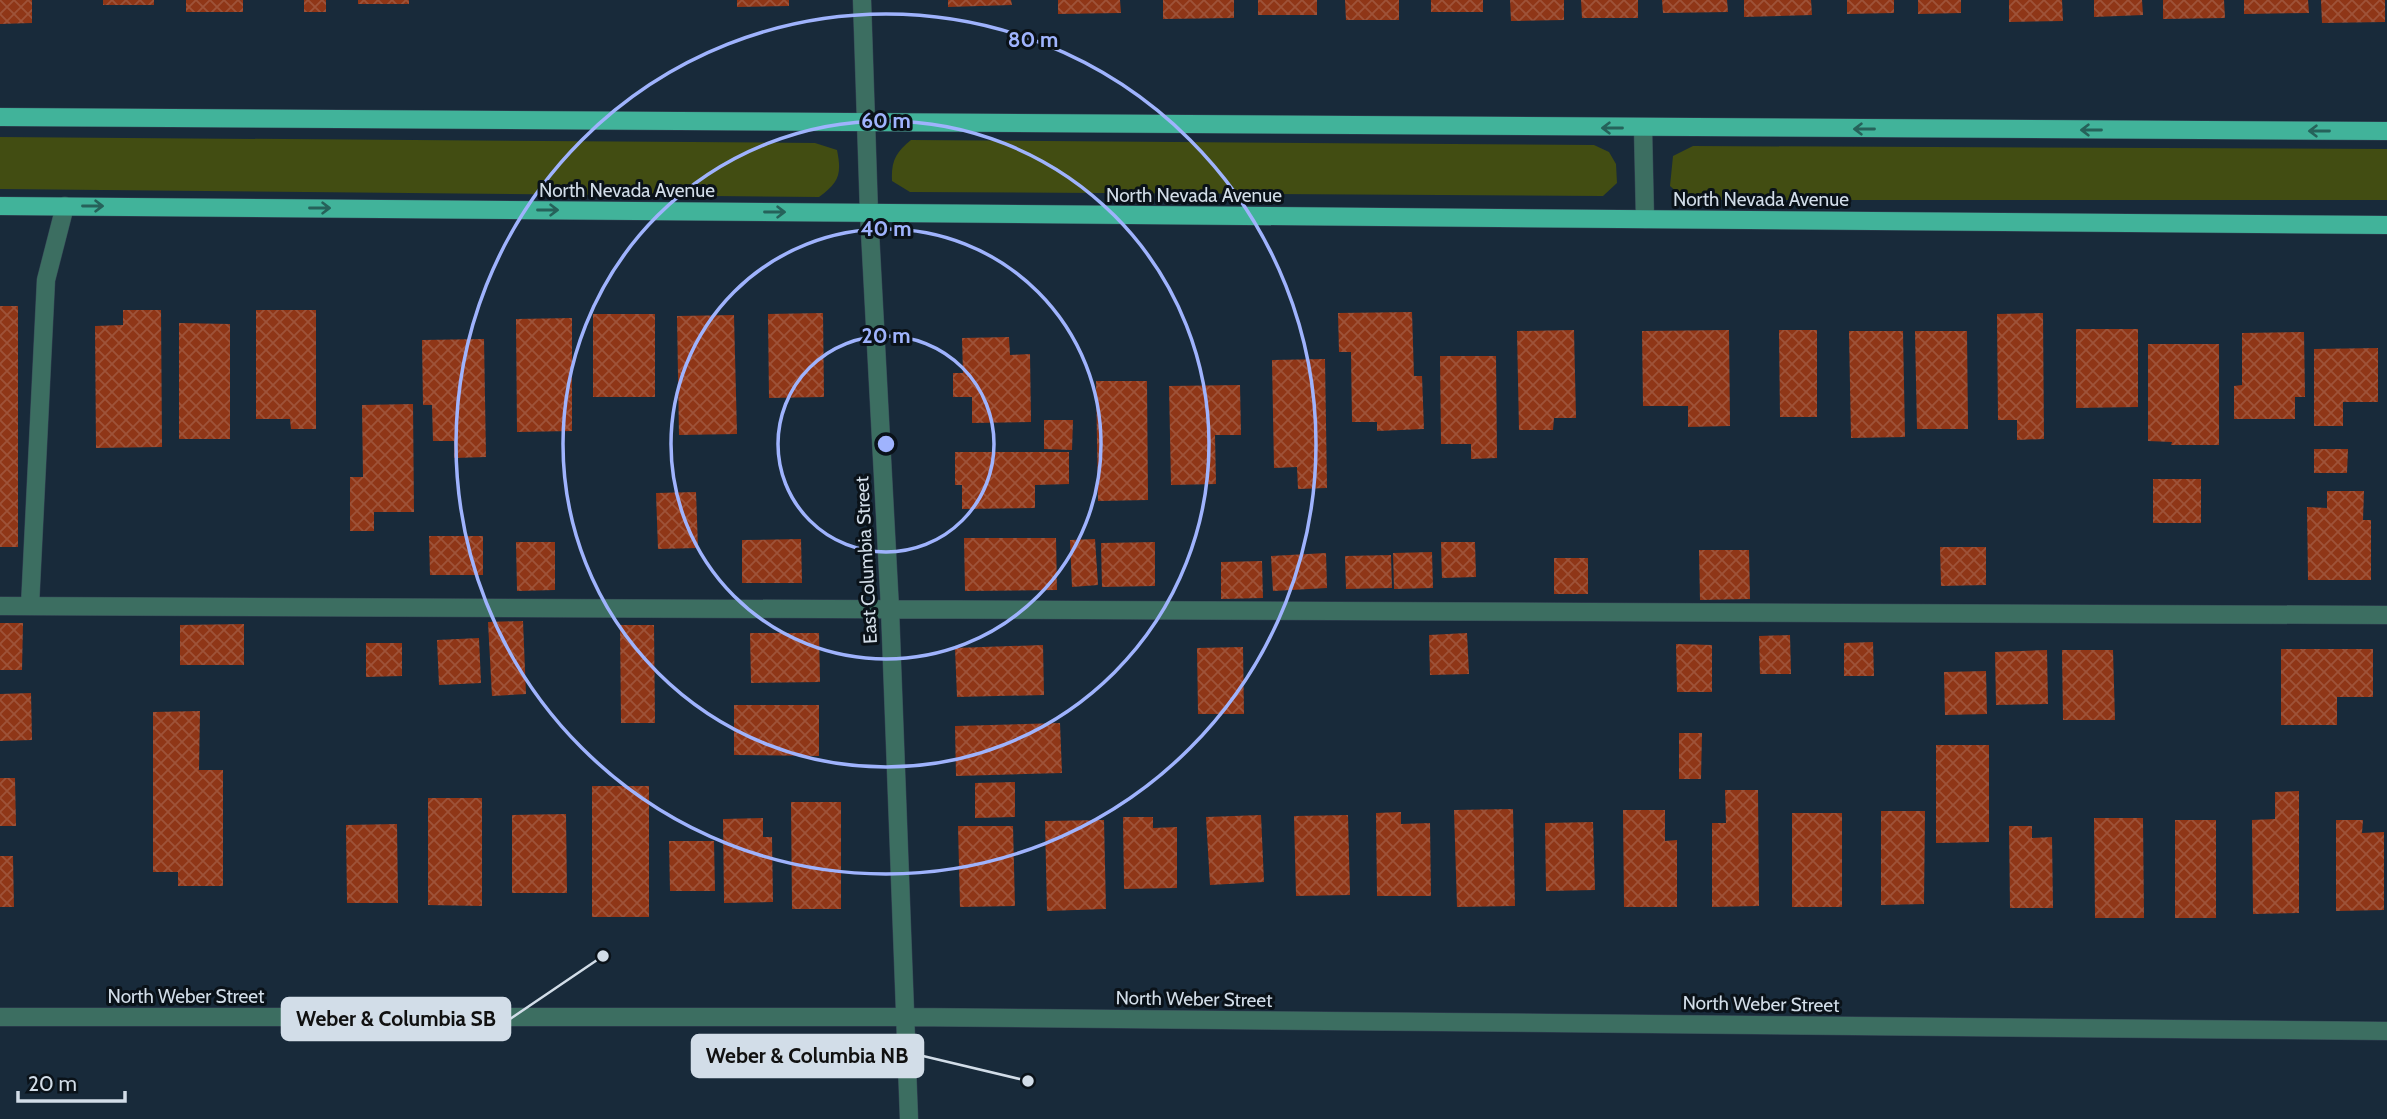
<svg xmlns="http://www.w3.org/2000/svg" width="2387" height="1119" viewBox="0 0 2387 1119" font-family="Cabin,sans-serif">
<style>
.green{fill:#424d12}
.building{fill:url(#building-cross-hatch)}
.lines{fill:none;stroke-linecap:round;stroke-linejoin:round}
.minor-casing{stroke:#364756;stroke-width:19}
.major-casing{stroke:#364756;stroke-width:19}
.minor{stroke:#3c6e61;stroke-width:18}
.major{stroke:#41b39a;stroke-width:18}
.oneway{stroke:#26625a}
.ring{fill:none;stroke:#9fb3fd;stroke-width:3.5}
.labels{text-anchor:middle;dominant-baseline:central;stroke-width:6;stroke-linejoin:round;paint-order:stroke}
.street-label{font-size:19px;fill:#d2dde8;stroke:#0a1219}
.centre{fill:#9fb3fd;stroke:#0a1219;stroke-width:3.5}
.ring-label{font-size:21px;text-anchor:middle;font-weight:bold;fill:#9fb3fd;stroke:#0a1219;stroke-width:6;stroke-linejoin:round;paint-order:stroke}
.leader{fill:none;stroke:#d2dde8;stroke-width:2.5}
.callout-dot{fill:#d2dde8;stroke:#0a1219;stroke-width:2.5}
.callout{fill:#d2dde8;stroke:#d2dde8;stroke-width:2.5}
.callout-label{font-size:21px;text-anchor:middle;font-weight:bold;fill:#111}
</style>
<defs>
<pattern id="building-cross-hatch" width="8" height="8" patternUnits="userSpaceOnUse" patternTransform="scale(1.75)"><rect width="8" height="8" fill="#8f3617"/><path d="M0 0l8 8M0 8l8-8" fill="none" stroke="#9e5339"/></pattern>
</defs>
<rect width="100%" height="100%" fill="#182a3a"/>
<path class="green" d="M0,137L815,143L837,150C842,174 839,183 819,197L0,189Z
M911,140L1594,145L1609,152L1616,164L1617,183L1603,196L910,192L892,181C891,161 896,152 911,140Z
M1693,146L2387,149V200H1686L1670,186L1673,156Z"/>
<path class="building" d="M0,0H32V23L0,24Z
M103,0H154V5H103Z
M186,0H243V12H186Z
M304,0H326V12H304Z
M358,0H409V4H358Z
M737,0H789V6L737,7Z
M948,0H1011L1012,5L948,7Z
M1058,0H1120L1121,13L1058,14Z
M1163,0H1234V18L1163,19Z
M1258,0H1317V15H1258Z
M1345,0H1399V20H1346Z
M1431,0H1483V12H1431Z
M1510,0H1564V20L1511,21Z
M1581,0H1638V18H1582Z
M1662,0H1727L1728,12L1663,13Z
M1744,0H1811L1812,15L1744,17Z
M1847,0H1894V13L1847,14Z
M1918,0H1961V13L1918,14Z
M2009,0H2062L2063,21L2009,22Z
M2094,0H2142L2143,15L2094,17Z
M2163,0H2224L2225,18L2163,19Z
M2244,0H2308L2309,13L2244,14Z
M2321,0H2385V22L2322,23Z
M0,306H18V547H0Z
M123,310H161L162,447L96,448L95,326L123,325Z
M256,310H316V429H291L290,419H256Z
M1412,312L1414,376H1422L1424,429L1377,431V422H1352L1351,352H1339L1338,313Z
M823,313L824,397L769,398L768,314Z
M2043,313L2044,439L2017,440V420H1998L1997,314Z
M593,314H655V397H593Z
M734,315L737,434L679,435L677,316Z
M572,318V431L517,432L516,319Z
M179,323L230,324V439H179Z
M2076,329H2138V407L2076,408Z
M1574,330L1576,418H1554L1553,430H1519L1517,331Z
M1729,330L1730,426L1688,427V406H1643L1642,331Z
M1779,330H1817V417H1780Z
M1849,331H1903L1905,437L1851,438Z
M1915,331H1967L1968,429H1917Z
M2304,332L2305,397H2295V419H2234V386L2242,385V333Z
M1009,337L1010,355L1030,354L1031,422L972,423V397H953V373H963L962,338Z
M484,339L486,457L454,458V441H433L432,405H423L422,340Z
M2148,344H2219V445H2171L2172,442L2148,441Z
M2378,348V402H2343V426H2314V349Z
M1440,356H1496L1497,458L1471,459V444H1441Z
M1325,359L1327,488L1298,489L1297,467L1274,468L1272,360Z
M1096,381H1147L1148,500L1098,501Z
M1240,385L1241,435H1215L1216,484L1171,485L1169,386Z
M413,404L414,512H374V531H350V477H363L362,405Z
M1044,420H1073L1072,450L1044,449Z
M2314,449H2348L2347,473H2314Z
M955,452H1069V484L1035,485V508L962,509V485H955Z
M2153,479H2201V523H2153Z
M2327,491H2364L2363,520H2371V580H2308L2307,507L2327,508Z
M696,492L698,548L658,549L656,493Z
M429,536H483V575H430Z
M964,538H1056L1057,590L965,591Z
M801,539L802,583H742V540Z
M1095,539L1098,585L1072,587L1070,540Z
M516,542H555V590L517,591Z
M1155,542V586L1102,587L1101,543Z
M1441,542H1475L1476,577L1442,578Z
M1940,547H1986V585L1941,586Z
M1699,550H1749L1750,599L1700,600Z
M1432,552L1433,588L1394,589L1393,553Z
M1326,553L1327,588L1273,591L1271,556Z
M1391,555L1392,588L1346,589L1345,556Z
M1554,558H1588V594H1554Z
M1262,561L1263,598L1221,599V562Z
M523,621L526,694L492,696L488,622Z
M0,623H23L22,670H0Z
M244,624V665H180V625Z
M620,625H654L655,723H621Z
M750,633H819L820,682L751,683Z
M1467,633L1469,674L1430,675L1429,635Z
M1790,635L1791,674H1760L1759,636Z
M479,638L481,683L439,685L437,640Z
M1873,642L1874,676H1844V643Z
M366,643H402V676L366,677Z
M1676,644L1712,645V692H1677Z
M1043,645L1044,695L957,697L955,648Z
M1243,647L1244,714H1198L1197,648Z
M2281,649H2373V697H2337V725H2281Z
M2047,650L2048,704L1996,705L1995,652Z
M2062,650H2113L2115,720H2063Z
M1986,671L1987,714L1945,715L1944,672Z
M31,693L32,740L0,741V694Z
M734,705H819V756L734,755Z
M200,711L199,770H223V886H178V872H153V712Z
M1060,723L1062,773L956,776L955,726Z
M1679,733H1702L1701,779H1679Z
M1936,745H1989V842L1936,843Z
M0,778H15L16,826H0Z
M1015,782V817L975,818V783Z
M592,786H649V917H592Z
M1725,790H1758L1759,906L1712,907V823H1726Z
M2299,791V913L2253,914L2252,820L2275,819V792Z
M428,798H482V906L428,905Z
M791,802H841V909H792Z
M1513,809L1515,906L1457,907L1454,810Z
M1623,810H1665V841L1677,840V907H1624Z
M1881,811H1925L1924,904L1881,905Z
M1401,812V824L1430,823L1431,896H1377L1376,813Z
M1792,813H1842V907H1792Z
M566,814L567,893H512V815Z
M1261,815L1264,882L1210,885L1206,817Z
M1348,815L1350,895L1296,896L1294,816Z
M1123,817H1153V828L1177,827V888L1124,889Z
M763,818V837H772L773,902L724,903L723,819Z
M2094,818H2143L2144,918H2095Z
M1104,820L1106,909L1047,911L1045,821Z
M2175,820H2216V918H2175Z
M2336,820H2363L2362,833L2384,832V910L2336,911Z
M1593,822L1595,890L1546,891L1545,823Z
M397,824L398,903H347L346,825Z
M958,826H1013L1015,906L960,907Z
M2009,826H2032V838L2052,837L2053,908H2010Z
M669,841H714L715,891H670Z
M0,856H13L14,907H0Z"/>
<g class="lines">
<g class="minor-casing">
<path id="minor" d="M862,0L869,213L890,609L909,1119
M1643,128L1645,219
M0,606L2387,615
M30,606L46,280L65,206
M0,1017H906L2387,1031"/>
</g>
<g class="major-casing">
<path id="major" d="M0,117L2387,131
M0,206L2387,225"/>
</g>
<use href="#minor" class="minor"/>
<use href="#major" class="major"/>
</g>
<defs><path id="oneway-shaft" d="M-6 0H5M1.5-3L5.5 0L1.5 3" fill="none" stroke-width="1.6" stroke-linecap="round" stroke-linejoin="round" transform="scale(1.75)"/></defs>
<g class="oneway">
<use href="#oneway-shaft" transform="translate(1612 128) rotate(-180)"/>
<use href="#oneway-shaft" transform="translate(1864 129) rotate(-180)"/>
<use href="#oneway-shaft" transform="translate(2091 130) rotate(-180)"/>
<use href="#oneway-shaft" transform="translate(2319 131) rotate(-180)"/>
<use href="#oneway-shaft" transform="translate(93 206)"/>
<use href="#oneway-shaft" transform="translate(320 208)"/>
<use href="#oneway-shaft" transform="translate(548 210)"/>
<use href="#oneway-shaft" transform="translate(775 212)"/>
</g>
<g class="ring">
<circle cx="886" cy="444" r="108"/>
<circle cx="886" cy="444" r="215"/>
<circle cx="886" cy="444" r="323"/>
<circle cx="886" cy="444" r="430"/>
</g>
<g class="labels">
<g class="street-label">
<text x="627" y="190">North Nevada Avenue</text>
<text x="1194" y="195">North Nevada Avenue</text>
<text x="1761" y="199">North Nevada Avenue</text>
<text transform="translate(866 560) rotate(-93)">East Columbia Street</text>
<text x="186" y="996">North Weber Street</text>
<text transform="translate(1194 999) rotate(1)">North Weber Street</text>
<text transform="translate(1761 1004) rotate(1)">North Weber Street</text>
</g>
</g>
<circle cx="886" cy="444" r="10" class="centre"/>
<g class="ring-label">
<text x="1033" y="47">80 m</text>
<text x="886" y="128">60 m</text>
<text x="886" y="236">40 m</text>
<text x="886" y="343">20 m</text>
</g>
<path class="leader" d="M603 956L510 1019M1028 1081L923 1056"/>
<g class="callout-dot">
<circle cx="603" cy="956" r="7"/>
<circle cx="1028" cy="1081" r="7"/>
</g>
<g class="callout">
<rect x="282" y="998" width="228" height="42" rx="7"/>
<rect x="692" y="1035" width="231" height="42" rx="7"/>
</g>
<g class="callout-label">
<text x="396" y="1026">Weber &amp; Columbia SB</text>
<text x="807" y="1063">Weber &amp; Columbia NB</text>
</g>
<path d="M18 1091v10h107v-10" fill="none" stroke="#d2dde8" stroke-width="3.5"/>
<text x="28" y="1091" font-size="21" fill="#d2dde8" stroke="#0a1219" stroke-width="5" paint-order="stroke">20 m</text>
</svg>
